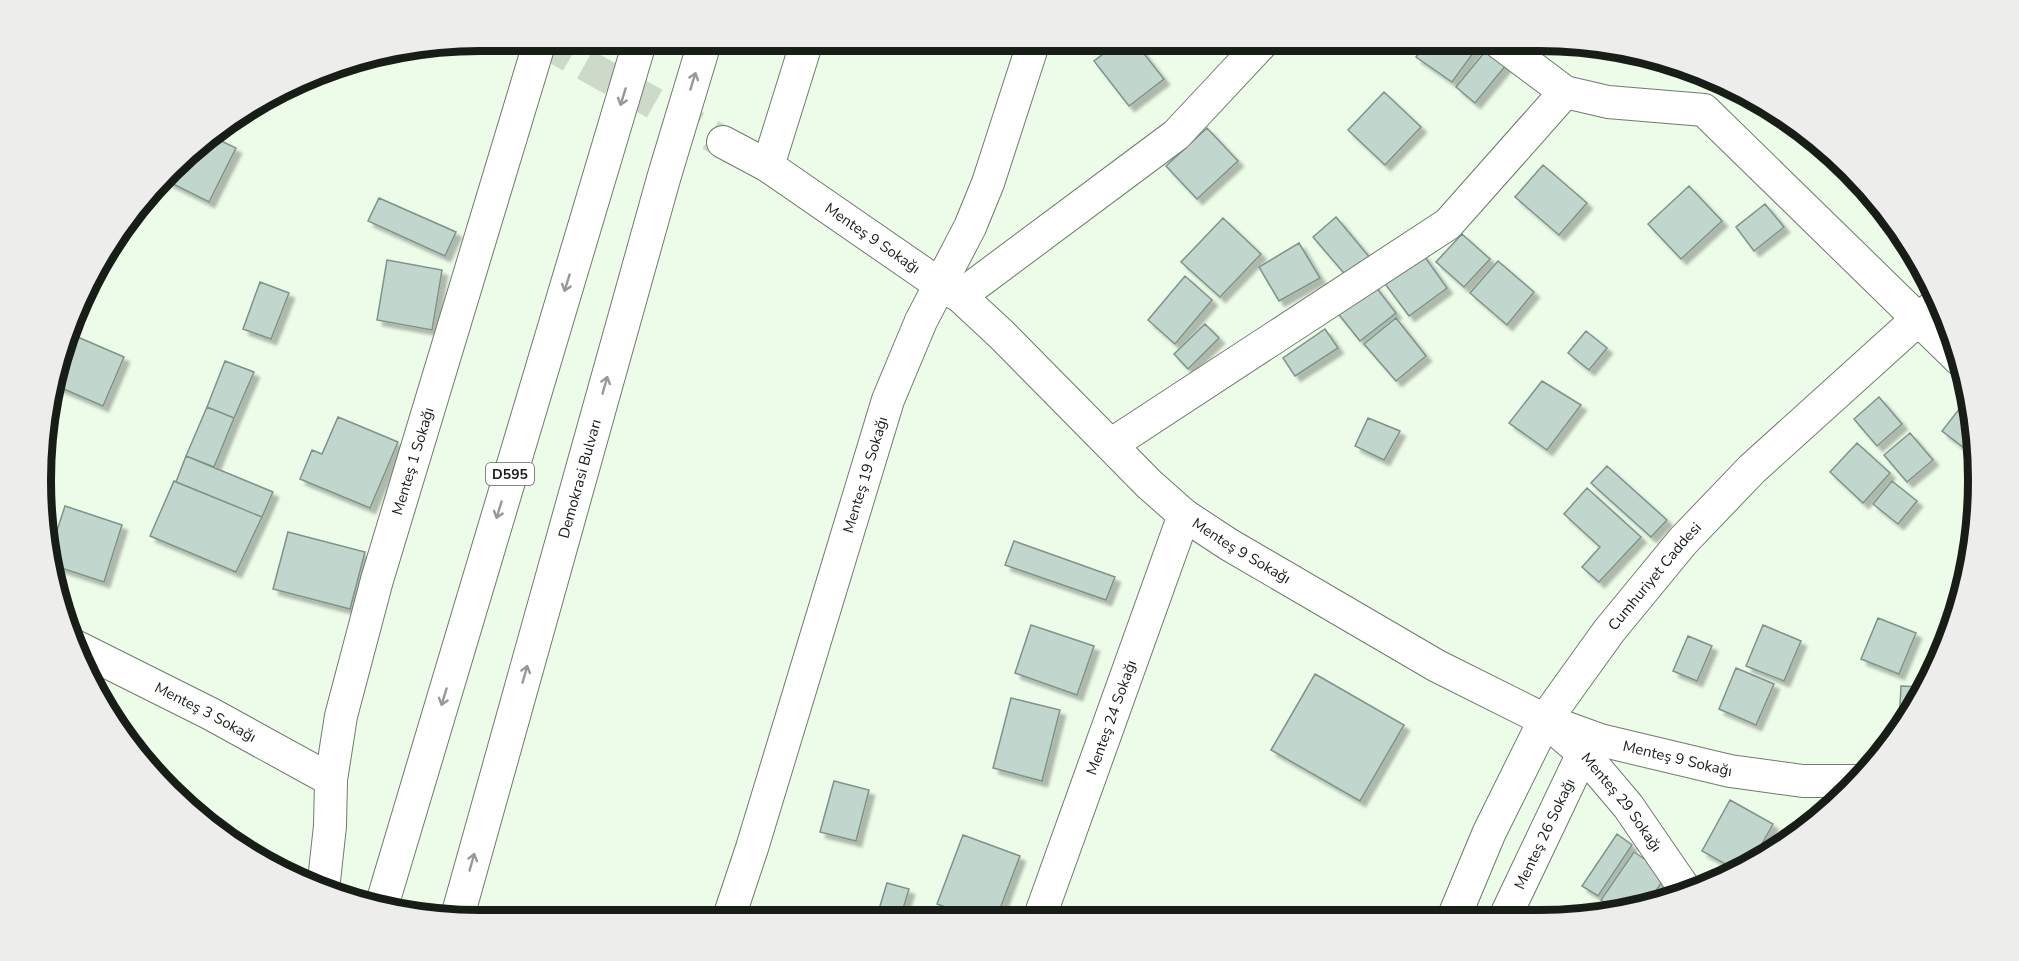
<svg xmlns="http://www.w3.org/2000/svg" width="2019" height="961" viewBox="0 0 2019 961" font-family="'Nunito Sans',sans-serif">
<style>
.building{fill:#c1d7ce;stroke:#7e938a;stroke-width:1.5;filter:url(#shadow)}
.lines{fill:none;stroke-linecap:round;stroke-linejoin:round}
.minor-tunnel{stroke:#cddaca;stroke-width:32;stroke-dasharray:32 16;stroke-linecap:butt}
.minor-casing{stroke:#6f7b6c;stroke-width:34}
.secondary-casing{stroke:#6f7b6c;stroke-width:35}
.trunk-casing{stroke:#6f7b6c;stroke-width:35}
.minor{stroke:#fff;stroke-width:32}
.secondary{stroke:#fff;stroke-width:33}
.trunk{stroke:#fff;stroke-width:33}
.oneway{stroke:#979997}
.labels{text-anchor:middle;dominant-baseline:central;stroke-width:4.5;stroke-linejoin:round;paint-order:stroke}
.shield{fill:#fff;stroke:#5d615d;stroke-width:1.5}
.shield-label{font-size:14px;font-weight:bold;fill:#181d17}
.street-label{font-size:15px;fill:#181d17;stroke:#fff}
.rim{fill:none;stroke:#181d17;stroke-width:8}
</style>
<defs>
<filter id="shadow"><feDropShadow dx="5.5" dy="5.5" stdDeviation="1.5" flood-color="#0004"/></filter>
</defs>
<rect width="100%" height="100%" fill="#edfbe9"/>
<path class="building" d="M1120,41H1134L1164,79L1129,106L1094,61Z
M1427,41H1482L1452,82L1416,57Z
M1488,48L1507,64L1475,103L1456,87Z
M1384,92L1421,127L1385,165L1348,130Z
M1207,128L1238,161L1197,199L1166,166Z
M209,135L236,148L209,202L167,181Z
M1543,165L1587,203L1559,235L1515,197Z
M1689,186L1722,221L1681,259L1648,224Z
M379,198L456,232L445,256L368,221Z
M1765,204L1784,227L1754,251L1736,227Z
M1336,217L1371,259L1349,279L1313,237Z
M1223,218L1261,254L1220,297L1181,262Z
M1462,234L1490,259L1464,287L1436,262Z
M1299,243L1320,278L1279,301L1259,267Z
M1422,253L1447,288L1409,316L1383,281Z
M387,260L442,270L432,330L377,320Z
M1498,261L1534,292L1507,325L1470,293Z
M1185,276L1212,300L1175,344L1148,320Z
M260,282L289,293L271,339L243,329Z
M1372,282L1396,313L1360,341L1336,311Z
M1396,318L1426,356L1396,381L1364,344Z
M1205,324L1219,338L1188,369L1174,354Z
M1325,329L1338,348L1295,376L1283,358Z
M1586,331L1607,348L1589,370L1568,353Z
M73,335L124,357L103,406L52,384Z
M225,361L254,372L234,418L207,407Z
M1542,381L1581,405L1547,450L1509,423Z
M1879,397L1902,424L1877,446L1854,419Z
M1967,399L1971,402L1976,457L1942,431Z
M207,407L234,418L214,467L186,456Z
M338,417L398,442L370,508L300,479L312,450L322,454Z
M1368,418L1400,431L1384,460L1355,446Z
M1910,433L1933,460L1907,482L1884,455Z
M1857,443L1890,473L1863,503L1830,472Z
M186,456L273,492L262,517L176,482Z
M1607,466L1667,520L1651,537L1591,483Z
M174,481L262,517L236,572L150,536Z
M1892,481L1917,501L1898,524L1873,504Z
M1587,488L1641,537L1599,582L1582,567L1600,547L1564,514Z
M65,506L122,525L104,582L52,565L49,555Z
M288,532L365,552L350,609L273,589Z
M1014,541L1115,577L1106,600L1005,565Z
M1878,618L1916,633L1899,674L1861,659Z
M1031,625L1094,646L1077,695L1015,673Z
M1763,625L1801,641L1784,681L1746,666Z
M1688,636L1712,646L1697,681L1673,671Z
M1736,668L1774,684L1756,725L1719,709Z
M1315,674L1404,725L1360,801L1271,750Z
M1901,686L1923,687L1902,723H1899Z
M1011,698L1060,710L1042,781L993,768Z
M834,781L869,790L856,841L820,832Z
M1730,800L1773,824L1753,860L1736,870L1702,851Z
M1617,834L1632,845L1598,896L1582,886Z
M963,835L1020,856L996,919H978L937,904Z
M1634,852L1667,874L1648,903L1617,911L1601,900Z
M887,883L909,889L900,919H876Z
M1580,907L1596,917H1574Z"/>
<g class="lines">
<path class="minor-tunnel" d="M543,41L723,142"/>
<g class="minor-casing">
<g id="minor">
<path d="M1497,41L1565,92L1608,102L1704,110L1959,359"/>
<path id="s1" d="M723,142L768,166L939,284L960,296L1002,335L1149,484L1184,515L1228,544L1437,666L1545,720L1600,740L1730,771L1803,781H1854"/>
<path d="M768,166L807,41"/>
<path d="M960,296L1176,135L1264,41"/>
<path d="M1112,444L1448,224L1565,92"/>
<path id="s2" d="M77,647L211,714L331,780"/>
<path id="s3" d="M1556,730L1583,753L1628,806L1687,892"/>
<path id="s4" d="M323,890L330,826L331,780L341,716L377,580L540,41"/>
<path id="s5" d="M1505,917L1583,753"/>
<path id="s6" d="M1039,919L1184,515"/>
<path id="s7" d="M728,920L752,848L888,400L921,321L970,227L988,183L1034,41"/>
</g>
</g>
<g class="secondary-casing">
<g id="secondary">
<path id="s8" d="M1454,917L1489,833L1545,720L1609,631L1683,541L1752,469L1918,319L1940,303"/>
</g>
</g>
<g class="trunk-casing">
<g id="trunk">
<path d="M381,908L640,41"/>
<path id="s9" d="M457,918L664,177L705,41"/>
</g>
</g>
<use href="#minor" class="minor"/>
<use href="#secondary" class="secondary"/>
<use href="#trunk" class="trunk"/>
</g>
<defs><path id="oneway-shaft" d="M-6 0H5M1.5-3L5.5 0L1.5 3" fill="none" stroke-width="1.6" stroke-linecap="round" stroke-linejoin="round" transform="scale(1.5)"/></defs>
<g class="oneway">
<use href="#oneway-shaft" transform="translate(693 81) rotate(-73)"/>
<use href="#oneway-shaft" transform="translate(623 97) rotate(107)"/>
<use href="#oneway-shaft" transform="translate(567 283) rotate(107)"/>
<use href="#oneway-shaft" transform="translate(605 385) rotate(-74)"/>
<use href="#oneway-shaft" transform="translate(499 510) rotate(107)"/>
<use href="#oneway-shaft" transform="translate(525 674) rotate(-74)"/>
<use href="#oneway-shaft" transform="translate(444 697) rotate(107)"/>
<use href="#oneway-shaft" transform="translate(472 862) rotate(-74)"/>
</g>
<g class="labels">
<rect class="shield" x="486" y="463" width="48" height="22" rx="4.5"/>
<g class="shield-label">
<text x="510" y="474">D595</text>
</g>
<g class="street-label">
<text stroke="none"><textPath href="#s1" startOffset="178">Menteş 9 Sokağı</textPath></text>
<text stroke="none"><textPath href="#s4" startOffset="440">Menteş 1 Sokağı</textPath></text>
<text stroke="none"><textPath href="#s7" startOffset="466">Menteş 19 Sokağı</textPath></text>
<text stroke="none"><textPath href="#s9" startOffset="456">Demokrasi Bulvarı</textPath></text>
<text stroke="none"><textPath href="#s1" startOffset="664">Menteş 9 Sokağı</textPath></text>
<text stroke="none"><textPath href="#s8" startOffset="398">Cumhuriyet Caddesi</textPath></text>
<text stroke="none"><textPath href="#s2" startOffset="144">Menteş 3 Sokağı</textPath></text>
<text stroke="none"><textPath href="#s6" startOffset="214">Menteş 24 Sokağı</textPath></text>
<text stroke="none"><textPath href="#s1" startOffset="1150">Menteş 9 Sokağı</textPath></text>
<text stroke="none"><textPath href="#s3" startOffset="98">Menteş 29 Sokağı</textPath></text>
<text stroke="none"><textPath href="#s5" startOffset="92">Menteş 26 Sokağı</textPath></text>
</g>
</g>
<path d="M0 0H2019V961H0ZM480 51H1539A429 429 0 0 1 1968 480V481A429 429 0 0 1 1539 910H480A429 429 0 0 1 51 481V480A429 429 0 0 1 480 51Z" fill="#ededec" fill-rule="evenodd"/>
<path class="rim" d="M480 51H1539A429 429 0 0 1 1968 480V481A429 429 0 0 1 1539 910H480A429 429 0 0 1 51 481V480A429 429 0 0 1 480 51Z"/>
</svg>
